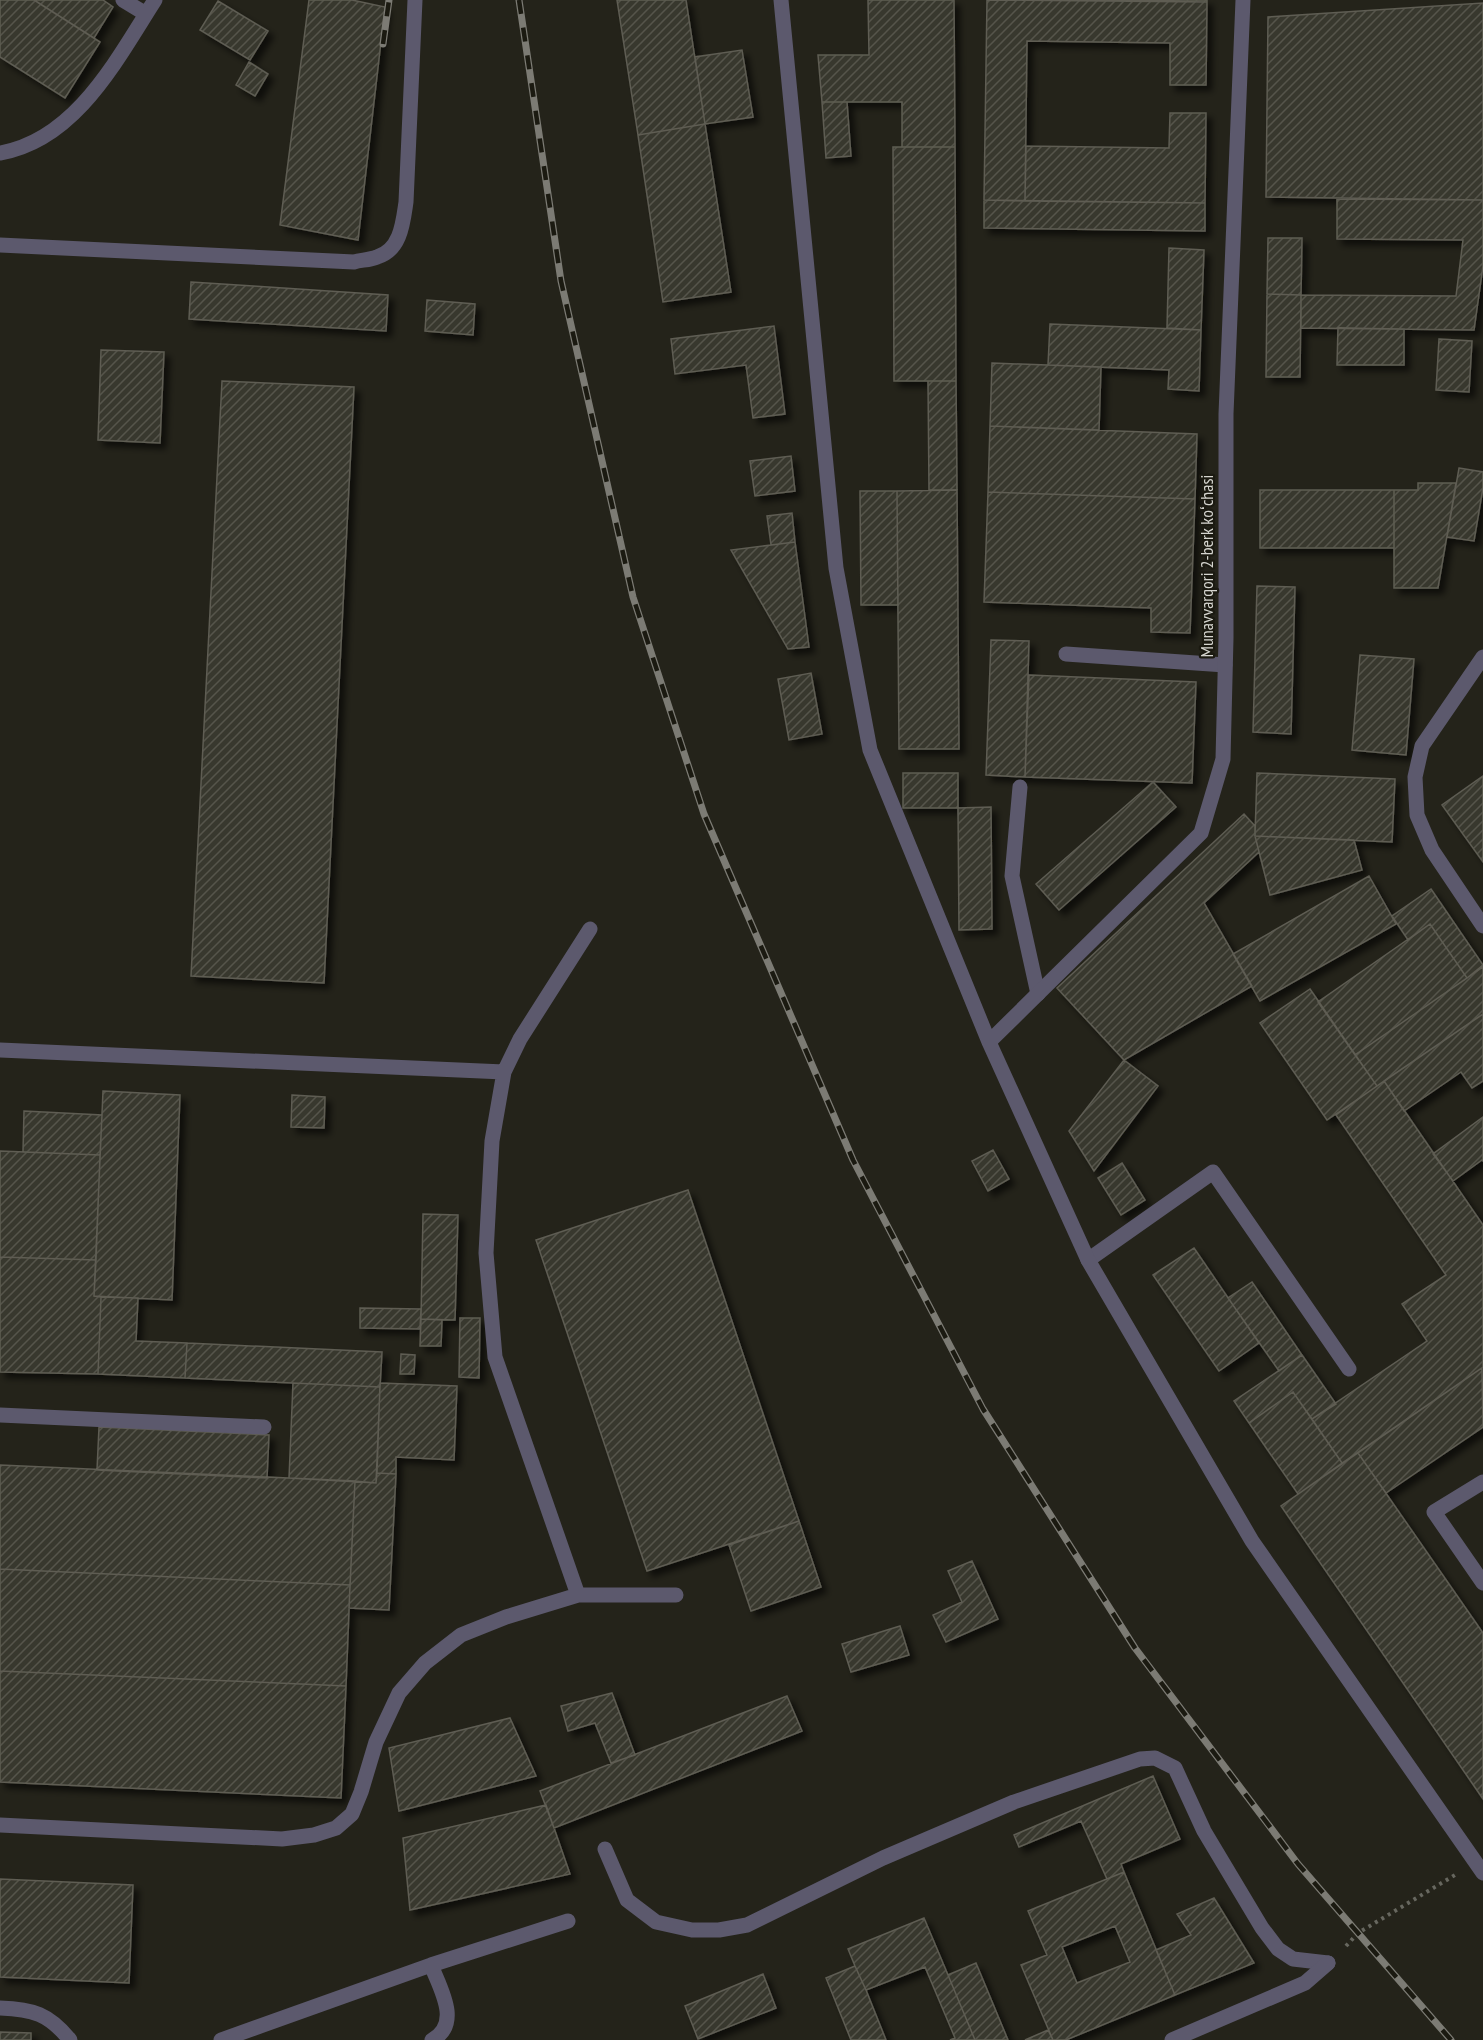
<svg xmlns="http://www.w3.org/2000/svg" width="1483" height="2040" viewBox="0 0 1483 2040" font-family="'PT Sans Narrow',sans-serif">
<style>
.building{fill:url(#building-hatch);stroke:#5e5d53;stroke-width:1.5;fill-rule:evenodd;filter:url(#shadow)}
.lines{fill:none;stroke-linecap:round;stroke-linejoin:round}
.path{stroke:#67675f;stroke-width:4;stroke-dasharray:3 4.5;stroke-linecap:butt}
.lane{stroke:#5c596d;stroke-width:15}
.street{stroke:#5c596d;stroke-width:15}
.rail-casing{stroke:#7c7b74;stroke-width:7}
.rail{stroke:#1b1a11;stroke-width:4.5;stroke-dasharray:14;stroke-linecap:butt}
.labels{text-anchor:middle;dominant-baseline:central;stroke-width:4.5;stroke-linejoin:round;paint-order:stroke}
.street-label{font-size:18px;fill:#d5d5cf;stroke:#1b1a11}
</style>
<defs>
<pattern id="building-hatch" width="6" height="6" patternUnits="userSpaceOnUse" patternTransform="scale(1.5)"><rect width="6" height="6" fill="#39382e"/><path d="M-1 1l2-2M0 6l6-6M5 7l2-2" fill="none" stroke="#55544b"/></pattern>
<filter id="shadow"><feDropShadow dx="5.5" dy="5.5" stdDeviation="3" flood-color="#0009"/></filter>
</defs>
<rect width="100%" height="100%" fill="#24231a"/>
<path class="building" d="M0,0H34L100,42L65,98L0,57Z
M34,0H103L113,7L94,38Z
M309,0H352L385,7L358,240L280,225Z
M617,0H686L705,124L638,135Z
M868,0H954L955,147H902V102H822L818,55H869Z
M987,0L1207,2L1206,85H1170V43L1027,41L1025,201L984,200Z
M1063,0H1207V2Z
M218,1L268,31L250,60L200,30Z
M1483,3V200L1266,197L1268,17Z
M742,50L753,117L705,124L695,57Z
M249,62L268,74L255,96L236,85Z
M822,102H847L851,156L826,158Z
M1170,113H1206L1205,203L1025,201L1026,146L1169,148Z
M705,124L731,292L663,302L638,135Z
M893,147H955L956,381H894Z
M1337,199L1483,200V266L1474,330L1301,328V295L1456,296L1463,240L1337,239Z
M984,200L1205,203V231L984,228Z
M1268,238H1302L1301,295L1267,294Z
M1169,248L1204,250L1201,330L1167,328Z
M191,282L388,295L386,331L189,319Z
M1267,294L1301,295L1300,377H1266Z
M427,300L475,304L473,335L425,331Z
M1050,324L1201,330L1199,391L1168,389L1169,370L1048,365Z
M774,326L785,414L753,418L746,365L675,374L671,339Z
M1338,328L1404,329V365H1337Z
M1439,339L1472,341L1469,392L1436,390Z
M101,350L164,352L160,443L98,440Z
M992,363L1101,367L1099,430L990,426Z
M222,381L354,387L324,983L191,976Z
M928,381H956L957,490H929Z
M990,426L1197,434L1195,499L988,492Z
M791,456L795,491L755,496L750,461Z
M1459,468L1483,472V488L1474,541L1447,537Z
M1418,483H1456L1438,588H1394V490H1418Z
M957,490L959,749H899L897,491Z
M1260,490H1394V548H1260Z
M860,491H897L898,605H861Z
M988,492L1195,499L1190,633L1151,632V608L984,602Z
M792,513L795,542L771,545L767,516Z
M795,542L809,647L788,649L731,550Z
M1257,586L1295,587L1291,734L1253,732Z
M991,640L1029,641L1025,777L986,775Z
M1360,655L1414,659L1406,755L1352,750Z
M811,673L822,734L789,740L778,679Z
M1029,675L1196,682L1192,783L1025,777Z
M903,773H958V808H903Z
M1257,773L1395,779L1392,842L1255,836Z
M1483,776V862L1442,805Z
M1153,782L1176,807L1059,910L1036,884Z
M991,807L992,929L959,930L958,808Z
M1244,814L1255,826V836L1259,852L1204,903L1252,986L1124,1060L1057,988Z
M1255,836L1354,840L1362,870L1270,895Z
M1369,876L1396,924L1260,1001L1233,954Z
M1431,889L1483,965L1467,978L1430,924L1408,940L1392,916Z
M1430,924L1467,978L1355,1055L1318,1002Z
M1483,967V1014L1377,1086L1355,1055Z
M1310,989L1377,1086L1327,1120L1260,1023Z
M1483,1014V1081L1472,1088L1461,1072L1404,1111L1384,1081Z
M1124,1060L1158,1086L1094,1171L1069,1131Z
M1384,1081L1483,1225V1367L1342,1463L1312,1419L1427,1341L1402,1304L1446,1275L1336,1115Z
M103,1091L180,1095L172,1300L94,1296Z
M292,1095L325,1097L324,1128L291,1127Z
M24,1111L102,1115L100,1155L23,1152Z
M1483,1117V1161L1482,1160L1453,1181L1433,1154Z
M993,1150L1009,1179L988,1191L972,1161Z
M0,1151L100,1155L96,1260L0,1257Z
M1122,1163L1145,1200L1121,1215L1098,1178Z
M688,1190L799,1521L647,1571L536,1240Z
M423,1214L458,1215L455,1320L421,1319Z
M1194,1248L1259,1343L1219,1371L1153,1275Z
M0,1257L96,1260L94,1296L101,1297L98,1374L0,1372Z
M1252,1282L1302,1355L1279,1371L1228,1298Z
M101,1297L138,1298L136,1341L187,1343L185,1378L98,1374Z
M360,1308L421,1309L420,1329L360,1328Z
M460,1318H480L479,1378L459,1377Z
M421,1319L442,1320L441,1346H420Z
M187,1343L382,1352L380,1387L185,1378Z
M401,1354L415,1355L414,1374H400Z
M1302,1355L1336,1404L1312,1419L1293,1392L1249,1423L1234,1401Z
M1482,1368L1483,1427L1386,1493L1358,1453Z
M293,1383L380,1387L376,1483L289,1478Z
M380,1383L457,1386L454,1460L396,1457V1474L377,1473Z
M1293,1392L1342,1463L1298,1494L1249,1423Z
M99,1427L269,1435L267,1478L97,1470Z
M1358,1453L1483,1633V1799L1281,1506Z
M0,1465L355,1481L350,1585L0,1569Z
M377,1473L396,1474L389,1610L349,1608L355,1481L376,1483Z
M799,1521L821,1587L751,1611L729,1545Z
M972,1561L998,1619L946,1642L933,1615L962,1602L948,1571Z
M0,1569L350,1585L346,1686L0,1671Z
M900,1626L909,1655L851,1672L842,1644Z
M0,1671L346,1686L341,1798L0,1782Z
M612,1693L635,1755L611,1763L595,1723L568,1731L561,1706Z
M787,1696L802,1731L554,1828L540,1791Z
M510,1718L536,1776L399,1811L389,1748Z
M1153,1776L1180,1839L1121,1864L1124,1872L1107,1879L1081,1821L1019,1847L1014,1835Z
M546,1805L570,1874L410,1910L403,1838Z
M1124,1872L1175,1995L1066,2040H1053L1021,1965L1047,1955L1028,1911ZM1115,1926L1130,1962L1077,1983L1062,1947Z
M0,1879L133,1885L129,1983L0,1977Z
M1214,1898L1254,1963L1175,1995L1156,1950L1191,1935L1177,1914Z
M924,1918L948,1975L975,2040H950L955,2038L925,1967L866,1990L855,1966L848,1949Z
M976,1963L1008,2040H975L948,1975Z
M855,1966L866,1990L886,2040H851L826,1978Z
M763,1974L776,2008L698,2039L685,2006Z
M1048,2030L1053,2040H1025Z
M0,2032L31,2033V2040H0Z"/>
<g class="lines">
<path class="path" d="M1346,1946L1358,1933L1455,1875"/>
<path class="lane" d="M123,0L146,14
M0,153C76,140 117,59 155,0
M0,245L354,262C361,260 370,260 377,257C401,250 403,222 406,202L415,0
M1066,654L1225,665
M1020,787L1012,876L1038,994
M0,1050L504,1072
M1088,1260L1213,1172L1349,1369
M0,1415L264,1427
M1483,1482L1434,1512L1483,1583
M578,1595L495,1357L486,1253L492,1141L504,1072L520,1039L590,929
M0,1825L282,1839L314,1835L336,1828L352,1814L361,1792L376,1742L399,1693L425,1663L461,1635L506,1617L578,1595H676
M605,1849L627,1900L656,1922L692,1930H719L747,1925L883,1858L1014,1802L1140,1759L1155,1758L1175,1768L1204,1831L1262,1928L1278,1949L1293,1959L1328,1963
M431,1965C440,1988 462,2024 432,2040
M0,2008C33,2009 49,2014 70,2040
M221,2040L431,1965L568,1921"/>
<path class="street" d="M781,0L836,568L870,750L989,1042L1088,1260L1252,1541L1483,1873
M1483,657L1422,746L1415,777L1417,815L1432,850L1483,926
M989,1042L1201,833L1223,759L1226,638V414L1243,0
M1172,2040L1305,1983L1328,1963"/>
<g class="rail-casing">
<path id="rail" d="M519,0L561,281L633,597L704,814L853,1160L983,1409L1135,1648L1298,1864L1451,2040
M383,44L389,0"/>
</g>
<use href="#rail" class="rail"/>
</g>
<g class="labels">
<g class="street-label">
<text transform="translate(1206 566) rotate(-90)">Munavvarqori 2-berk koʻchasi</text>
</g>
</g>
</svg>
